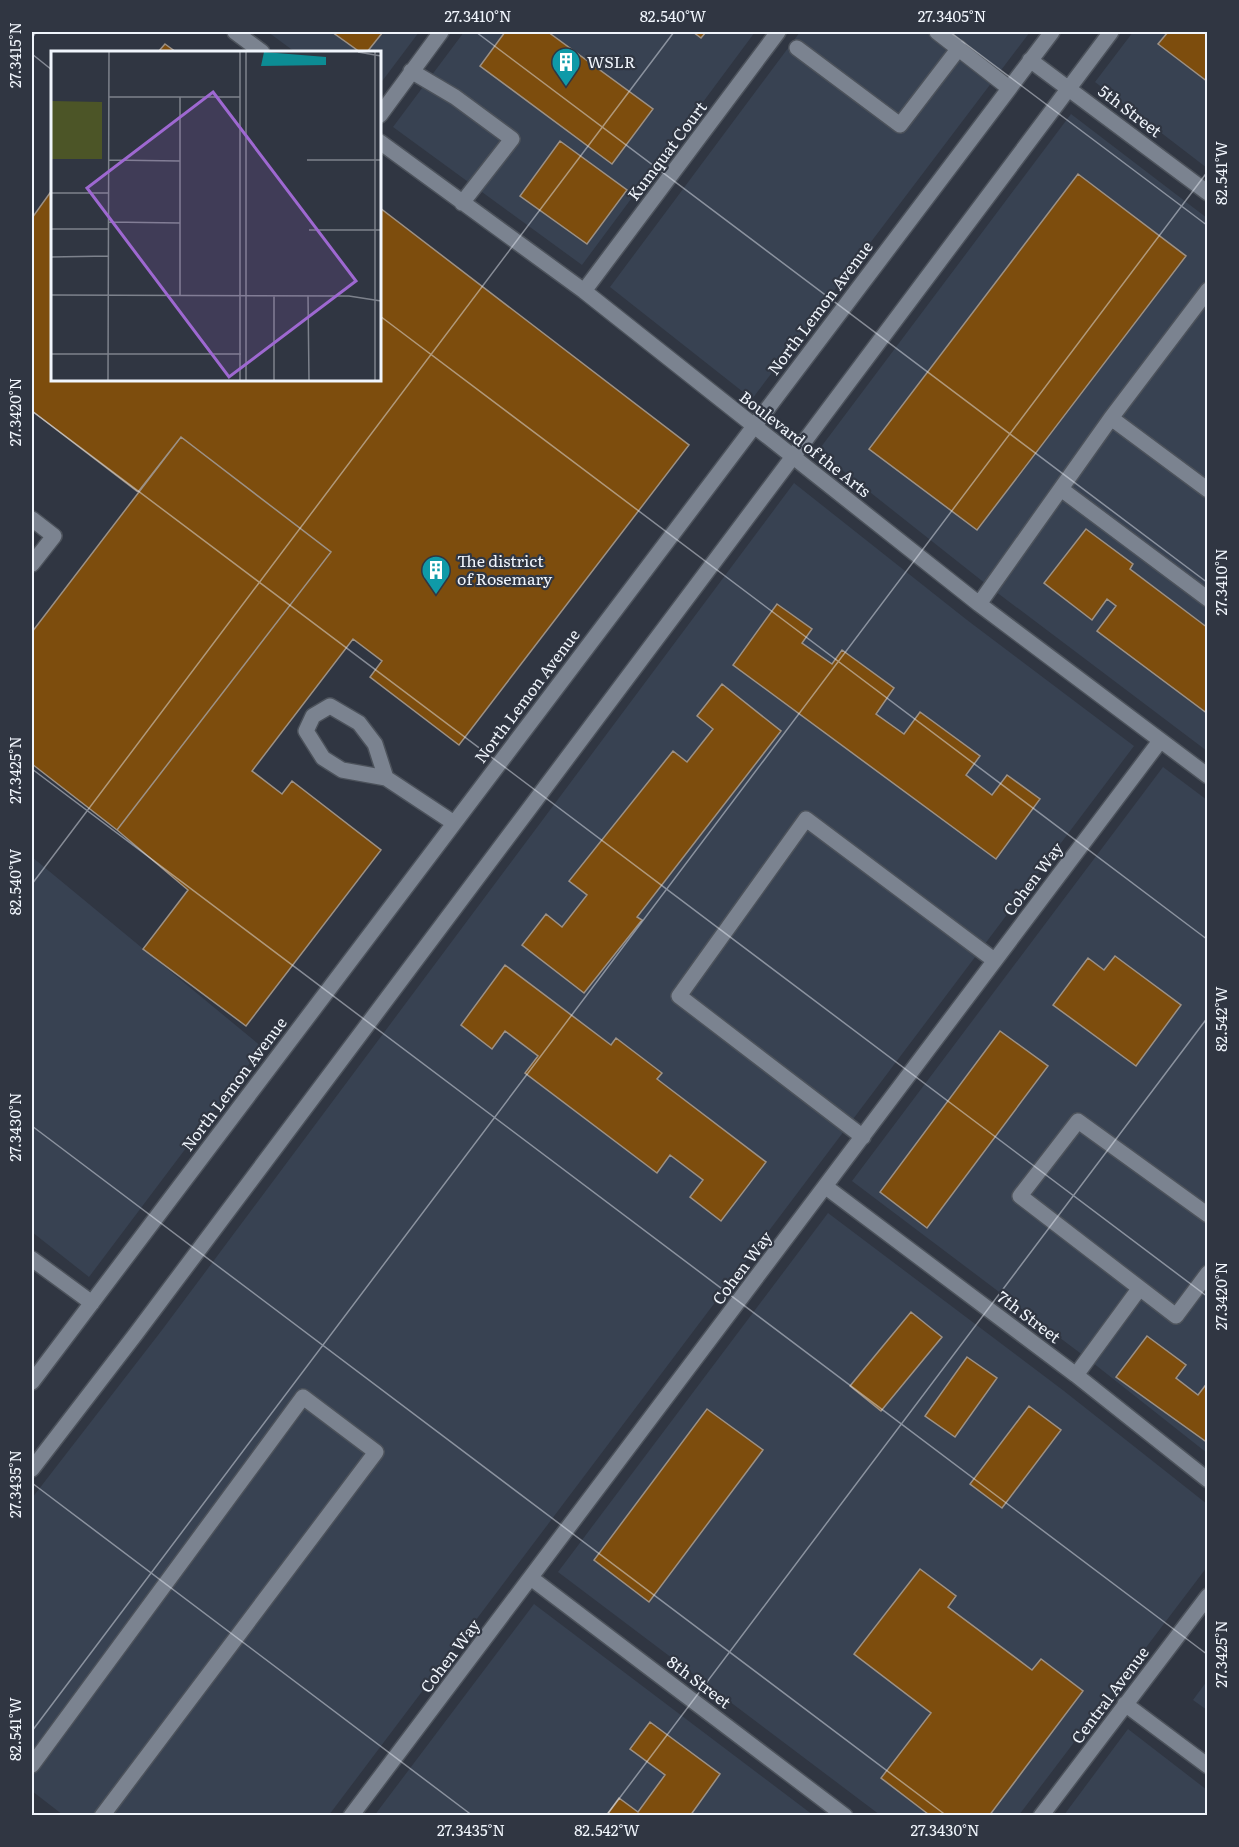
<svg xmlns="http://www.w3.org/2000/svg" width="1239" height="1847" font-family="Literata,serif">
  <rect width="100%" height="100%" fill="#303642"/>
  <path fill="#384252" d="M268,32H419L380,84V52H295Z
    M464,32H755L582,265L393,127Z
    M800,32H1030L752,399L610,287Z
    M1133,32H1207V168L1095,82Z
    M1071,114L1207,218V751L991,588L818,451Z
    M794,483L967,620L1134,746L329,1815H63L32,1791V1498L162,1330Z
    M1163,767L1207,800V1453L1088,1359L852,1181Z
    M32,857L262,1047L89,1277L32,1232Z
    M828,1213L1064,1391L1207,1504V1567L1019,1815H880L558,1572Z
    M534,1604L813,1815L374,1816Z
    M1207,1681L1208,1710H1207L1193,1700Z
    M1128,1729L1207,1790V1815H1064Z"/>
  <path fill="#7d4d0d" stroke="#9d9185" stroke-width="1.5" d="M332,32H383L367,52H360Z
    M505,32H548L653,109L612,164L480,66Z
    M693,32H706L701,38Z
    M1168,32H1208V82L1158,44Z
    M165,44L176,52H158Z
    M560,141L627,190L587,244L520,196Z
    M1078,174L1186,256L977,530L869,449Z
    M52,190V380H380V208L689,445L459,745L370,677L382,661L353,639L252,771L282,794L292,781L381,850L246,1026L143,949L188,890L117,830L331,552L181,437L138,492L32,411V218Z
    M181,437L331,552L117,830L32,764V632Z
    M1086,529L1133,564L1130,569L1208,628V714L1097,631L1116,606L1107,599L1092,620L1044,583Z
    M777,604L812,629L802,643L832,664L842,650L894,688L876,714L904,734L920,712L980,756L966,775L992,795L1007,775L1040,799L996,859L733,665Z
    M722,684L781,731L637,917L642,920L584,993L522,945L546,914L562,927L587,895L569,881L673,751L687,762L713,729L697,716Z
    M1115,956L1181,1005L1136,1066L1053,1005L1088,958L1104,970Z
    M505,965L611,1045L616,1038L662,1073L657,1079L766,1162L721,1221L690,1197L703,1180L670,1155L657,1173L525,1073L538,1056L505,1031L492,1049L461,1025Z
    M1000,1031L1048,1066L927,1228L880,1192Z
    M911,1312L942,1337L881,1411L850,1386Z
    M1147,1336L1186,1365L1176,1378L1198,1395L1208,1382V1443L1116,1377Z
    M967,1357L997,1378L955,1437L925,1416Z
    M1029,1406L1061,1430L1002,1508L970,1484Z
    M707,1409L763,1450L649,1602L594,1560Z
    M920,1569L956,1596L948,1607L1032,1670L1041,1659L1083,1691L989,1816H926L928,1814L881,1778L931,1713L854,1654Z
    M650,1722L720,1774L690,1816H606L619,1798L638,1812L665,1775L630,1749Z"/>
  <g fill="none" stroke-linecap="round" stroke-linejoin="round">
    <g stroke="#4c525b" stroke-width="18">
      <path id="minor" d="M235,32L262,52
        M937,32L1009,88
        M797,48L900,125L959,48
        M1030,60L1208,193
        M411,71L455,97L512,139L462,203
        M380,115L441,32
        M380,142L584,291L979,604L1208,776
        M584,291L778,32
        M1111,418L1208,490
        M1061,489L1208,599
        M32,519L54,536L32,564
        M979,604L1111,418L1208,290
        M386,778L375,744L359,723L330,706L313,716L306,731L323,758L342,770L386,778L454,823
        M863,1137L679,996L806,819L994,960
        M826,1187L1076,1375L1208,1480
        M1208,1215L1078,1121L1020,1196L1176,1316L1208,1273
        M32,1259L92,1303
        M1076,1375L1139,1289
        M32,1382L1052,32
        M32,1469L135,1335L1111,32
        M531,1578L845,1816
        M1125,1704L1208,1766
        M32,1765L303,1397L376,1452L102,1816
        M351,1816L1160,741
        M1041,1816L1208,1596"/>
    </g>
    <use href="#minor" stroke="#7b8390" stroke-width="15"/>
  </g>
  <path fill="none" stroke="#f0f5fc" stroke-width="1.5" stroke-opacity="0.45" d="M476,32L1208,583M950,32L1208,226M32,38L36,32M32,54L52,70M380,316L1208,940M32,411L1208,1297M32,769L1208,1655M32,884L674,32M32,1126L947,1816M32,1483L473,1816M32,1731L1208,171M606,1816L1208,1017"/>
  <defs>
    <g id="building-pin" transform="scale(1.5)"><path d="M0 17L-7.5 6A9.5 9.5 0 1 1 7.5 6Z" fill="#0f9aa8" stroke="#303642"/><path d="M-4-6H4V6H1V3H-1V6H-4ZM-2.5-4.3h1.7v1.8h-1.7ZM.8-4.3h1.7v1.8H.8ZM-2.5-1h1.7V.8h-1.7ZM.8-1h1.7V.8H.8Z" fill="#fff"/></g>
  </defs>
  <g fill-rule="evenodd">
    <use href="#building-pin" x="566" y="62"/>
    <use href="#building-pin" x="436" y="570"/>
  </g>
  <g text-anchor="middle" stroke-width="4.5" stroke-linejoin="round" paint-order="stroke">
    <g font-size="16" fill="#f0f5fc" stroke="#303642" text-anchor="start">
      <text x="587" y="68">WSLR</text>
      <text x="457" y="567">The district<tspan x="457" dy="18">of Rosemary</tspan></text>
    </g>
    <g font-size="16" fill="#f0f5fc" stroke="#303642">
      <text transform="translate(1130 111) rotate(37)" y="6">5th Street</text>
      <text transform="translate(667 151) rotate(-53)" y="6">Kumquat Court</text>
      <text transform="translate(820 308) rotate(-53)" y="6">North Lemon Avenue</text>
      <text transform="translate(805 444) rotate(38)" y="6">Boulevard of the Arts</text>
      <text transform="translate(527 696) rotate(-53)" y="6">North Lemon Avenue</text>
      <text transform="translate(1033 879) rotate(-53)" y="6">Cohen Way</text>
      <text transform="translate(234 1084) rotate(-53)" y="6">North Lemon Avenue</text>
      <text transform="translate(742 1268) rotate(-53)" y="6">Cohen Way</text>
      <text transform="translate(1029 1317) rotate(37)" y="6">7th Street</text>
      <text transform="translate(450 1656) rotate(-53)" y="6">Cohen Way</text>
      <text transform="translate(699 1682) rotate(37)" y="6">8th Street</text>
      <text transform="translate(1110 1695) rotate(-53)" y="6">Central Avenue</text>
    </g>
  </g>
  <g transform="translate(51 51)">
    <rect width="330" height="330" fill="#303642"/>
    <path d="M0,50L51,51V108H0Z" fill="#4c5527"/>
    <path d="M213,1L275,6V14L210,15Z" fill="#0c8c94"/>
    <path fill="none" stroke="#7d828c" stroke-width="1.5" d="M189,1V329M307,1L330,5M58,46H189M129,46V244M58,109L129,110M256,109H330M0,142H58M58,171L129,172M0,178H58M258,179H330M0,206L58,205M0,244L298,245L330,250M223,245V329M257,245L258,329M0,303H190M57,329L58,1M195,329V1M324,329V1"/>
    <path fill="#9e68d1" fill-opacity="0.15" stroke="#9e68d1" stroke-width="3" d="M162,41L305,230L178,326L36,137Z"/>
    <rect width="330" height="330" fill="none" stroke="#f0f5fc" stroke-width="3"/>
  </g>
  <rect width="1239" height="1847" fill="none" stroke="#303642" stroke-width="66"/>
  <rect x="33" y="33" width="1173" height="1781" fill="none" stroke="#f0f5fc" stroke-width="2"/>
  <g font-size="15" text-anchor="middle" fill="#f0f5fc">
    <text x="478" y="22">27.3410°N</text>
    <text x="673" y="22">82.540°W</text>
    <text x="952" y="22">27.3405°N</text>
    <text transform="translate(16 55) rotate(-90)" y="5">27.3415°N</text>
    <text transform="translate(1222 173) rotate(-90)" y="5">82.541°W</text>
    <text transform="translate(16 412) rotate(-90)" y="5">27.3420°N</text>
    <text transform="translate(1222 582) rotate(-90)" y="5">27.3410°N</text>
    <text transform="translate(16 770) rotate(-90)" y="5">27.3425°N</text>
    <text transform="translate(16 882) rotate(-90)" y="5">82.540°W</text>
    <text transform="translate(1222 1019) rotate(-90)" y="5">82.542°W</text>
    <text transform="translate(16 1127) rotate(-90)" y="5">27.3430°N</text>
    <text transform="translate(1222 1296) rotate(-90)" y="5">27.3420°N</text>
    <text transform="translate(16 1484) rotate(-90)" y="5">27.3435°N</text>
    <text transform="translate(1222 1654) rotate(-90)" y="5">27.3425°N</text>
    <text transform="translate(16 1729) rotate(-90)" y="5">82.541°W</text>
    <text x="471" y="1836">27.3435°N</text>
    <text x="607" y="1836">82.542°W</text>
    <text x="945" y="1836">27.3430°N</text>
  </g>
</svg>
